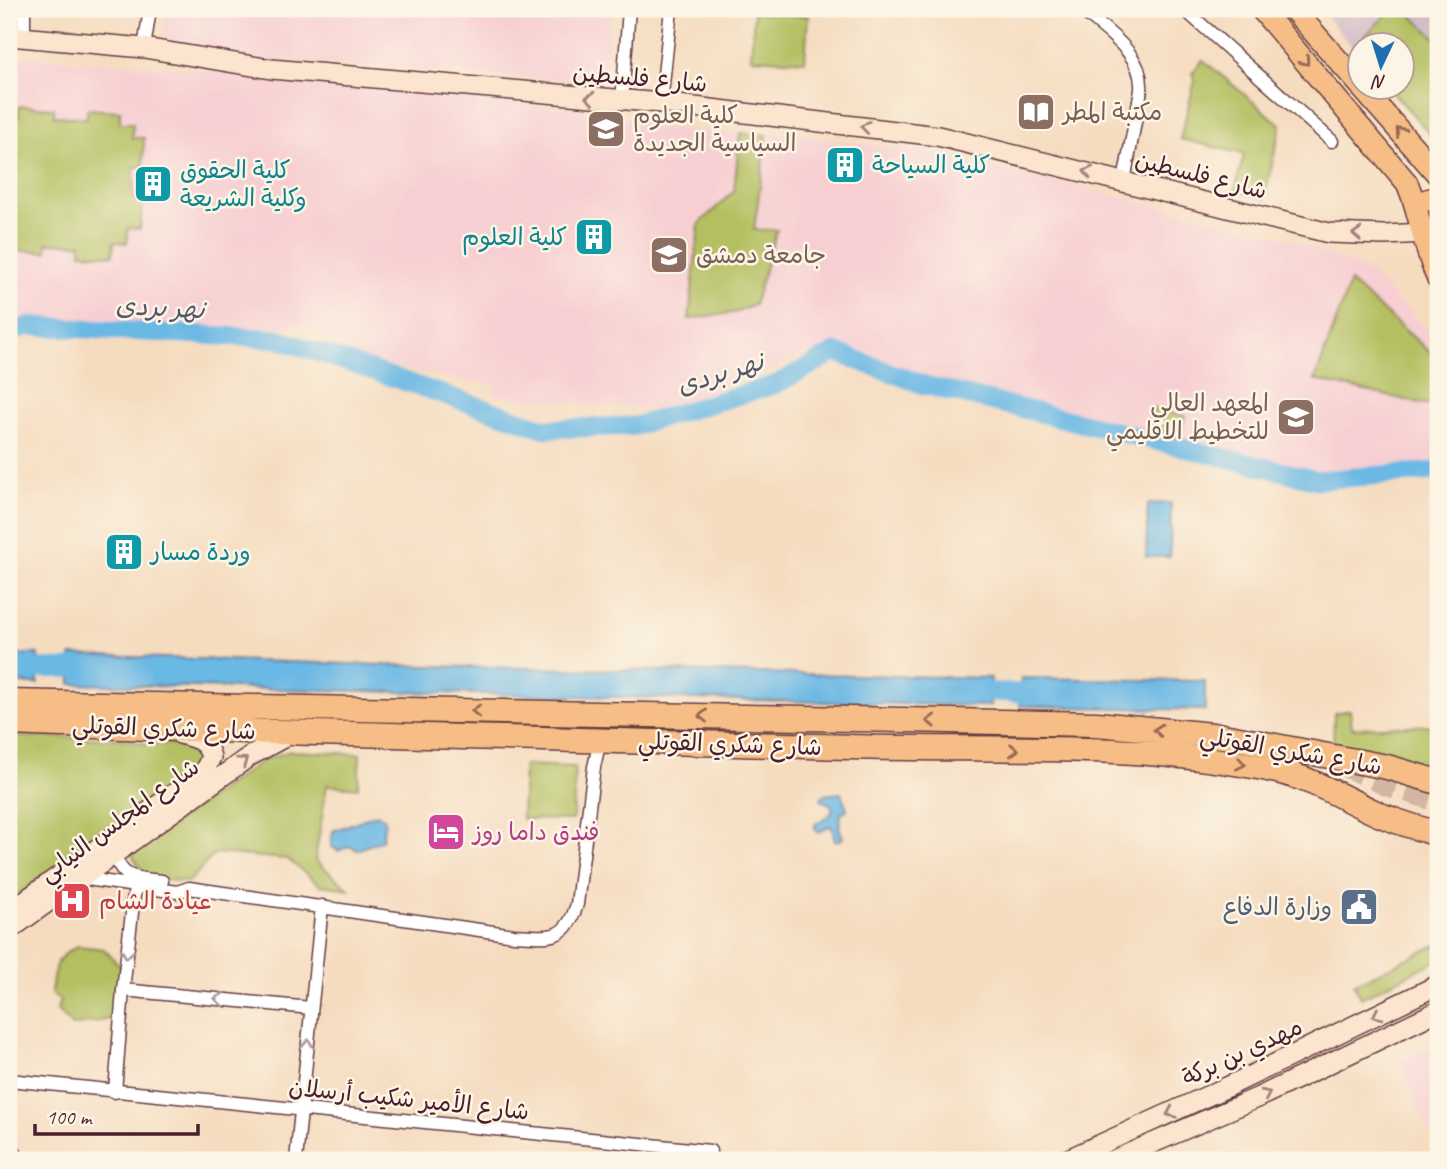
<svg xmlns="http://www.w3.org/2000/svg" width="1447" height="1169" font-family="Caveat,'Playpen Sans Arabic',sans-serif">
  <rect width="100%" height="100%" fill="#fcf5e5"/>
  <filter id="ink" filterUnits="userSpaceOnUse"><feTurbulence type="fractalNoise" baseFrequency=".0143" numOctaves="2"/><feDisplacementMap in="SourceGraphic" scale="14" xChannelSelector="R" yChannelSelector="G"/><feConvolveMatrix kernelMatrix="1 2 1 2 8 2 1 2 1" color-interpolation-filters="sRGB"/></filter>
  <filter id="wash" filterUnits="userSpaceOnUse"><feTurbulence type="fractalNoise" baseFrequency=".00686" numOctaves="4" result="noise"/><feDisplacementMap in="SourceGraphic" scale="28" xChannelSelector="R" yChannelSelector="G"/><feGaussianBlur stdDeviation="1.57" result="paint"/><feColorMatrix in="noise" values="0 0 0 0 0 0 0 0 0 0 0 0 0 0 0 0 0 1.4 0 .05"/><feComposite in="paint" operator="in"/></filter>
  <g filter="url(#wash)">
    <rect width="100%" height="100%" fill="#f5dcbf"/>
    <path fill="#f7cfd2" d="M167,9H611L606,61L600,73L584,80H562L261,60L173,43L165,40L162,32Z
      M9,56L158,66L607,112L657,127L725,133L786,134L939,153L1291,239L1368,271L1438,339V467L1321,477L823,348L665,410L493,396L494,385L395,368L368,360L305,325L237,332L9,324Z
      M1438,1043V1154L1398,1061Z"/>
    <path fill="#d2bdc6" d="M1320,9H1438V146L1388,88H1402V46H1360L1359,55Z"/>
    <path fill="#b3bf61" stroke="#7e6f46" stroke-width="2" d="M754,12L808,16L805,61L751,58Z
      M1389,12L1411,15L1438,40V137L1436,140L1389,88H1402V46H1360L1359,55L1353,48Z
      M1203,60L1281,125L1264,198L1235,191L1244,154L1180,139L1195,81L1192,73Z
      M19,106L54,108V116L87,118V109L120,111V123H133L132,138H144L143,166L134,167L133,199L142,200L140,229L128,228L127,243L114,242L113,255L81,253V244L47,243V252L14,250V238H9V118H18Z
      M740,133L767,135L754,230H777L754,305L737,312L689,319L699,224L734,191Z
      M1350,282L1438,359V407L1315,380Z
      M1151,409L1185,416L1181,435L1147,428Z
      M1350,710L1352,728L1438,725V777L1333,746L1334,713Z
      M9,736L122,739L146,744H188L201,752L200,762L9,901Z
      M290,751L360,754L358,788L327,785L315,860L349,889L320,885L287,859L215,853L189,882L148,878L131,854L265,759Z
      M524,765L575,767L573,820L522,819Z
      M1438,944V960L1361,998L1354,984Z
      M78,946L104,949L122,968L117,1018L72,1026L57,1010L60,1000L51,993C54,969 54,957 78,946Z"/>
    <path fill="#6ab8e4" stroke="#5a6c88" stroke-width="2" d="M1171,503L1170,557H1146L1148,504Z
      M9,654H38V684L9,683Z
      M71,655L380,665L991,678L990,706L71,684Z
      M1021,678L1205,681V710L1020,706Z
      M841,793L847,809L841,814L839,827L843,838L839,841H835L832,827L830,826L819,832L815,828V824L830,815L833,809L830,804L821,800L823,795Z
      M377,814L385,819L382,840L357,850L349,846L338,851L331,846L333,831Z"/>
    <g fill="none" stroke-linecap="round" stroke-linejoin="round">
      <path stroke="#6ab8e4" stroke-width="19" d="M9,332L29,326L278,339L546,429L635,426L777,384L835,352L924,385L1317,480L1438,471
        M9,669L94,668
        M964,691L1046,694"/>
    </g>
  </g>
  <g filter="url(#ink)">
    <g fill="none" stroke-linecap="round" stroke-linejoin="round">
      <path stroke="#d3b6a1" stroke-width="24" stroke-dasharray="24 12" stroke-linecap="butt" d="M1341,763L1387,784L1438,800"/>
      <g stroke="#643b41" stroke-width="15">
        <path id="street" d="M1081,9C1105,31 1144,53 1141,90L1124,181
          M1184,9L1332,141
          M24,38V9
          M144,48L150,9
          M622,101L629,9
          M661,103L671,9
          M115,853C121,881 138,878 162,881
          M80,878L177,892L189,888L514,935C549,937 566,942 577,904L594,767L600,740
          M123,990L311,1008
          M9,1080L710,1151L709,1160
          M115,1092L123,990L136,878
          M296,1160L322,906"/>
      </g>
      <g stroke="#643b41" stroke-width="22">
        <path id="secondary" d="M9,36L144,48L271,69L661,103L938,136L1329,233L1384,235L1425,233
          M9,912L204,772L211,757C207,740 195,738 180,734
          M9,930L250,756L292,733
          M9,1150L15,1160
          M1066,1160L1227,1087L1438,985
          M1114,1160L1259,1097L1438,1011"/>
      </g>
      <g stroke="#643b41" stroke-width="24">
        <path id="primary" d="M1261,9L1407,183C1421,214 1423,249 1438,279
          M1293,9L1360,85
          M1362,88L1438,175
          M1416,203L1438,197"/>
      </g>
      <g stroke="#643b41" stroke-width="27">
        <path id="highway" d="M9,702L1097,724L1223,736L1387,767L1438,782
          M9,723C289,734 570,739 850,747C991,751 1139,741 1277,771C1313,779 1343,798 1376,813C1396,822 1418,828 1438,834"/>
      </g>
      <use href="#street" stroke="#fff" stroke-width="12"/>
      <use href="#secondary" stroke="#fbe5cf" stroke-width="19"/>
      <use href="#primary" stroke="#f6be86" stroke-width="21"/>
      <use href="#highway" stroke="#f6be86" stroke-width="24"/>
    </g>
    <defs><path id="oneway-chevron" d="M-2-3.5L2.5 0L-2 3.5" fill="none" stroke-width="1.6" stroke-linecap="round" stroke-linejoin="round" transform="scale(1.75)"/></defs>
    <g stroke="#976754">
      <use href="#oneway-chevron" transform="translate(1305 61) rotate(50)"/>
      <use href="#oneway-chevron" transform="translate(1400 131) rotate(-131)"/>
      <use href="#oneway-chevron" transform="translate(476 711) rotate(-179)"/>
      <use href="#oneway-chevron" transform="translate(703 716) rotate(-179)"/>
      <use href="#oneway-chevron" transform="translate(931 721) rotate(-179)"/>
      <use href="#oneway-chevron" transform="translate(1158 730) rotate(-175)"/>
      <use href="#oneway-chevron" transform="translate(1014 750) rotate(1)"/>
      <use href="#oneway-chevron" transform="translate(1241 764) rotate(11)"/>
    </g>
    <g stroke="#a2827d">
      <use href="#oneway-chevron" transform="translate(590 98) rotate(-175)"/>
      <use href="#oneway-chevron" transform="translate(865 127) rotate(-173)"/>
      <use href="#oneway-chevron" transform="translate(1088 172) rotate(-167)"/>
      <use href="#oneway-chevron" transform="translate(1357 234) rotate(-177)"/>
      <use href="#oneway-chevron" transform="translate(243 761) rotate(-36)"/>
      <use href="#oneway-chevron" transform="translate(1377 1015) rotate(154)"/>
      <use href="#oneway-chevron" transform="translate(1266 1094) rotate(-25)"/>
      <use href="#oneway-chevron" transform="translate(1171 1113) rotate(156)"/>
    </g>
    <g stroke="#ae9aa0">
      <use href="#oneway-chevron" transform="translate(127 954) rotate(97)"/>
      <use href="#oneway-chevron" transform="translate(219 999) rotate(-174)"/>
      <use href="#oneway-chevron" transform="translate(308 1044) rotate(-85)"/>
    </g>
  </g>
  <defs>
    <g id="library-square" transform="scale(2.0125)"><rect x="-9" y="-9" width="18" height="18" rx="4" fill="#8d6e63" stroke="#fcf5e5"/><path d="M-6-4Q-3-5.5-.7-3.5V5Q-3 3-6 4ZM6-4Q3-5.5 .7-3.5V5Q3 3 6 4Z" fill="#fff"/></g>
    <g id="university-square" transform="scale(2.0125)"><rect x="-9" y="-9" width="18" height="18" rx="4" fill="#8d6e63" stroke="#fcf5e5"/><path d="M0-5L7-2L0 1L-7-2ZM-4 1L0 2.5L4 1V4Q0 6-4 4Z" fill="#fff"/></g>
    <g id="building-square" transform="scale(2.0125)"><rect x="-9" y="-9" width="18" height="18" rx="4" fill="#0f9aa8" stroke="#fcf5e5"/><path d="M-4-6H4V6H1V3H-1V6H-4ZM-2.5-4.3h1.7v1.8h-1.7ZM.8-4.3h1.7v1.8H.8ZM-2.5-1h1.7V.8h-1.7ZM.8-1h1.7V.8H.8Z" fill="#fff"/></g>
    <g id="hotel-square" transform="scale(2.0125)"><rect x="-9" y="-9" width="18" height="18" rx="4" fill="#d1479c" stroke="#fcf5e5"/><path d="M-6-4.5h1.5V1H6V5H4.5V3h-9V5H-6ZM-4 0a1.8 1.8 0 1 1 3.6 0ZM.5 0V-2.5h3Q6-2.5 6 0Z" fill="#fff"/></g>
    <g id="hospital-square" transform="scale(2.0125)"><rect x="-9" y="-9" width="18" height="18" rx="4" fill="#e0444e" stroke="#fcf5e5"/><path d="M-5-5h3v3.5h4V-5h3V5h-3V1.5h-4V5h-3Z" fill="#fff"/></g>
    <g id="civic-square" transform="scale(2.0125)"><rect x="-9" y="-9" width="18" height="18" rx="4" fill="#5c6f8a" stroke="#fcf5e5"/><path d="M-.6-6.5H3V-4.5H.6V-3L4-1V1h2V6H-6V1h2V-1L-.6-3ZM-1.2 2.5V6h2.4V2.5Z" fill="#fff"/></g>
  </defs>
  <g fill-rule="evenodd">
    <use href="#library-square" x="1036" y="112"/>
    <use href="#university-square" x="606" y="129"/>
    <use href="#building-square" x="845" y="165"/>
    <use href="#building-square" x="153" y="184"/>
    <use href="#building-square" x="594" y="237"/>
    <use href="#university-square" x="669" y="255"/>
    <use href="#university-square" x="1296" y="417"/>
    <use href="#building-square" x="124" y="552"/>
    <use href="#hotel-square" x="446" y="832"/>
    <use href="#hospital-square" x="72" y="901"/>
    <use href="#civic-square" x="1359" y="907"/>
  </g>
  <g text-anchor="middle" stroke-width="5" stroke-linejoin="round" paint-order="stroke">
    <g font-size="24" fill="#4a1f2b" stroke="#fcf5e5">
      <text transform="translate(640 78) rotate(5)" y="8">شارع فلسطين</text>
      <text transform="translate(1201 175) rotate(14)" y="8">شارع فلسطين</text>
      <text transform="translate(164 728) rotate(2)" y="8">شارع شكري القوتلي</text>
      <text transform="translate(730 744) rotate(2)" y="8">شارع شكري القوتلي</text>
      <text transform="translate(1291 751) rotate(10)" y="8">شارع شكري القوتلي</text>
      <text transform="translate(119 820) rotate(-36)" y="8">شارع المجلس النيابي</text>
      <text transform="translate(1242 1052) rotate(-25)" y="8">مهدي بن بركة</text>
      <text transform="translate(409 1099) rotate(6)" y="8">شارع الأمير شكيب أرسلان</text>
    </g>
    <g font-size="24" fill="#785e54" stroke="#fcf5e5" text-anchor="start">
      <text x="1063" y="120">مكتبة المطر</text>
      <text x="633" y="123">كلية العلوم<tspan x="633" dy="28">السياسية الجديدة</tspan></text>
      <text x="696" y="263">جامعة دمشق</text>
      <text x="1269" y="411" text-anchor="end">المعهد العالي<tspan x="1269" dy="28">للتخطيط الاقليمي</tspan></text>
    </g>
    <g font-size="24" fill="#0d838f" stroke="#fcf5e5" text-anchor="start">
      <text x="872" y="173">كلية السياحة</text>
      <text x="180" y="178">كلية الحقوق<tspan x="180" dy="28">وكلية الشريعة</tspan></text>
      <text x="567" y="245" text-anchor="end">كلية العلوم</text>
      <text x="151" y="560">وردة مسار</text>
    </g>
    <g font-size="24" fill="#b23c85" stroke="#fcf5e5" text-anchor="start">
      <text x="473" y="840">فندق داما روز</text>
    </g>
    <g font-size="24" fill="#be3a42" stroke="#fcf5e5" text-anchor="start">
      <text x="99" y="909">عيادة الشام</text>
    </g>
    <g font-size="24" fill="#4e5e75" stroke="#fcf5e5" text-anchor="end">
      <text x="1332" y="915">وزارة الدفاع</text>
    </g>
    <g font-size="26" font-style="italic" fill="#55556c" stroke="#fcf5e5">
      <text transform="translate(160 307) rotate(3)" y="9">نهر بردى</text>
      <text transform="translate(720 373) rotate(-17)" y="9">نهر بردى</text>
    </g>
  </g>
  <rect width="1447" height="1169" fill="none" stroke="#fcf5e5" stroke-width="35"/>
  <g transform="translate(1381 66) rotate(184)"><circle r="33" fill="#fcf5e5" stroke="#b59f9b" stroke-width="2"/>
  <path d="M0-5L12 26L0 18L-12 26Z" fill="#1f6fb2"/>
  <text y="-10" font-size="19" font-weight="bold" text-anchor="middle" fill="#4a1f2b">N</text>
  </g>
  <path d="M35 1124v10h163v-10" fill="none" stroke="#4a1f2b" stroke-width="3.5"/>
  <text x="46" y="1124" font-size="21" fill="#4a1f2b" stroke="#fcf5e5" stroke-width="5" paint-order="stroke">100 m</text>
</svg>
